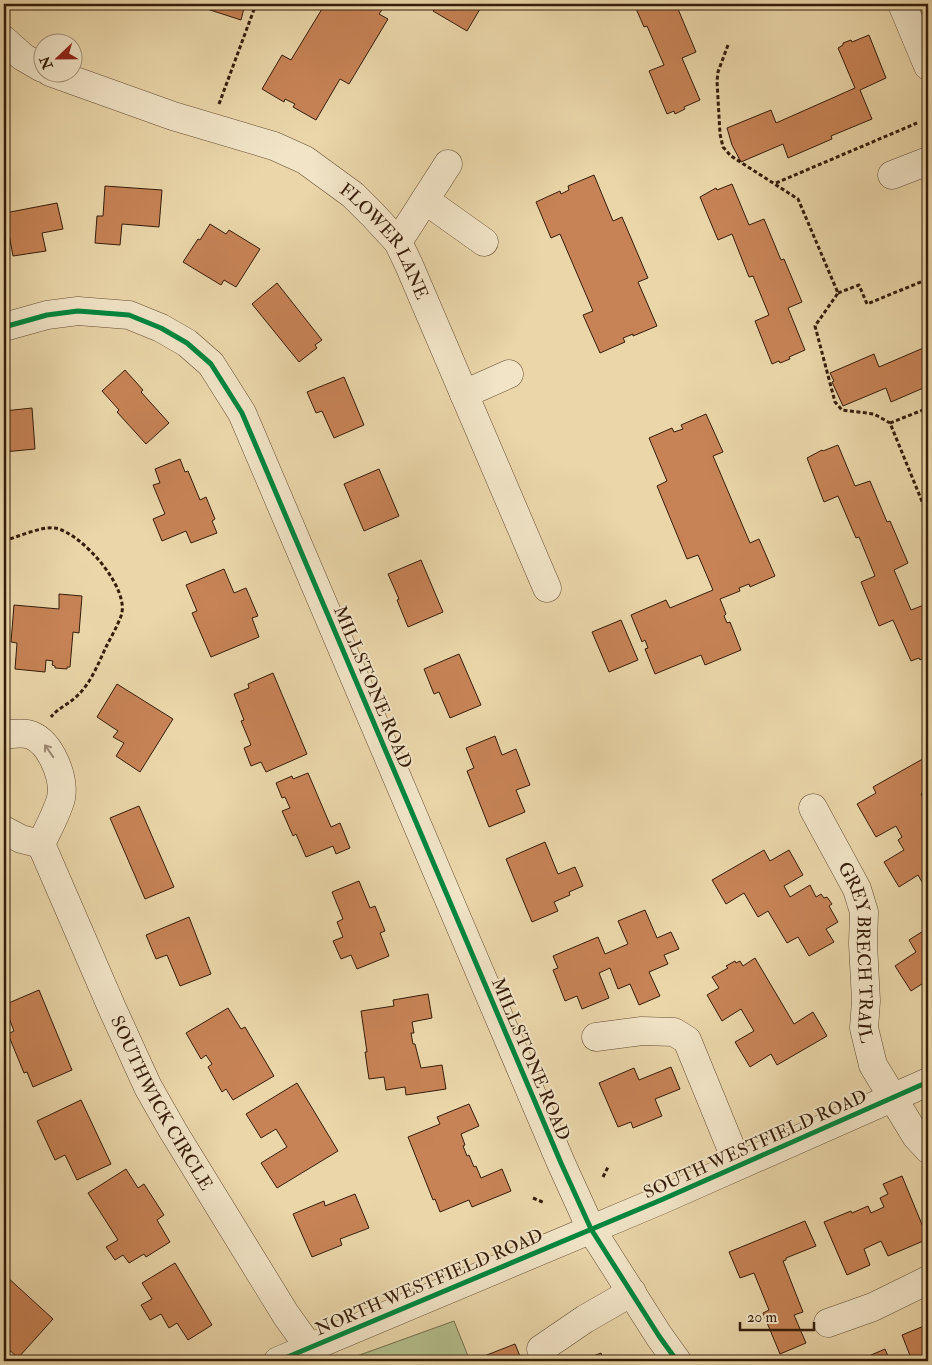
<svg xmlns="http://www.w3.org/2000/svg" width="932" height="1365" font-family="'IM FELL Double Pica',serif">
  <rect width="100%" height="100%" fill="#ead6a9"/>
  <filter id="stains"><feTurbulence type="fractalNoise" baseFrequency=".004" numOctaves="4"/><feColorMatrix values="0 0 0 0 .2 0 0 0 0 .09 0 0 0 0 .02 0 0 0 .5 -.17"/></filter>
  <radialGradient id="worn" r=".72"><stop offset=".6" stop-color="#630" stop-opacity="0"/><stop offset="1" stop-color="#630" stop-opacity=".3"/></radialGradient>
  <path fill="#b2bf8c" stroke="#746e4b" d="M454,1321L470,1361H343Z"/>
  <path fill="#c78356" stroke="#351d0a" d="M205,4H245L241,20L204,8Z
    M325,4H386L379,14L388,19L349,84L340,79L316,120L293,107L295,104L285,99L284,102L262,89L282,55L291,60Z
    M437,4H480L478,7L480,9L467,31L433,11Z
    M634,4H673L675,10L678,9L696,52L682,58L700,100L684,107L685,109L675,114L674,111L667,114L649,71L664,65L647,26L644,27Z
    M869,35L886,78L860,90L872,119L831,136L832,139L788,158L783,144L741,162L732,145L727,128L771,110L776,123L855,88L838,48L843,45V43L851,40L852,42Z
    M594,175L613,221L622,217L648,278L638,282L657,326L633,336V334L623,338L625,342L600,353L583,315L593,311L560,234L551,238L536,202L560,191L561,194L569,190L568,186Z
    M732,184L749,225L764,219L781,260L784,259L802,302L788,308L805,350L789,357L790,359L780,363L779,361L772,364L755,321L769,315L753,276L749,277L732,234L718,240L700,197L716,188L717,190Z
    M105,186L162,190L159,227L122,224L120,245L95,243L97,216H103Z
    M57,203L63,229L42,233L46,251L13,256L5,213Z
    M210,224L226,234L229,230L260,249L236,287L224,280L221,285L183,262L198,239L200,240Z
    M277,283L322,340L315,345L317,348L299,362L252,304Z
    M928,346V386L891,402L886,388L843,406L832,382L834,381L830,373L874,354L879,367Z
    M125,370L143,390L141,392L169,423L146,444L117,412L119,410L102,391Z
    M344,377L364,425L334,438L322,411L316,413L307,392Z
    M32,408L35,449L4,452V411Z
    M706,414L723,452L713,456L750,543L759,539L775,576L750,587L749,584L739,588L740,591L720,599L726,614L724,616L727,623L730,622L741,650L705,665L701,655L655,674L645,649L648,648L645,640L642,642L631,615L666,600L670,608L713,590L698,555L687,559L657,486L667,481L649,438L672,428L674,432L683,429L681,425Z
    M838,445L855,486L870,481L887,522L890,521L908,563L894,570L911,610L924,605L928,614V654L927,655V656L920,660L919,658L911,661L893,620L879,626L861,582L875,576L859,537L856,538L838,496L824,502L807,458L822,450L823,451Z
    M180,459L185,472L188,471L200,500L206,497L215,519L212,521L217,533L191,543L186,531L162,541L153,519L165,514L153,485L160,483L155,469Z
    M379,469L399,516L364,531L344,484Z
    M421,560L443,612L408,627L397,600L399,599L388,574Z
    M224,569L234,593L246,588L258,616L252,618L259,637L211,657L192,613L197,611L186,585Z
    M59,594L82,596L79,633L73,632L70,667H67V669L55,668V666L52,665L53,661L46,660L45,672L15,669L17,643L11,642L14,605L59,609Z
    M621,620L638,660L609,672L592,632Z
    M459,654L481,705L450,718L439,692L434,694L424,669Z
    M273,673L307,754L266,772L261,762L251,766L244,748L251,745L241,721L244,720L234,694L249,688L248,684Z
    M117,684L173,719L140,772L116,756L124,743L113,737L118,731L97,717Z
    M495,736L502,755L516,749L530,785L516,790L525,812L489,827L467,771L474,768L466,748Z
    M928,756V790L921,794L928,807V885L925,887L918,875L899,887L884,862L904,850L898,840L902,837L896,826L876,837L857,804L876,793L873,787Z
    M308,773L331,827L340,823L350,848L336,854L333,846L306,857L296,834L293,836L282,811L290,808L285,797L282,798L276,783L292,776L293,779Z
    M139,806L174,887L145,899L110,818Z
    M545,842L558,874L575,867L583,886L569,892L570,895L554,902L558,911L532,922L506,859Z
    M764,850L770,861L789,850L803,875L784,886L790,897L810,885L816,897L821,894L824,898L827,897L832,904L829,906L838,922L826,929L834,942L809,956L798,937L787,943L768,911L758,917L744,893L726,904L712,880Z
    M359,881L370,908L375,906L385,931L380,933L389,956L357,969L351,955L341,959L333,941L343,937L337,922L343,919L332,892Z
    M645,910L657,938L671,932L679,949L664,955L668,964L649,972L660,996L639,1005L630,984L618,989L610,968L599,973L609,998L582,1009L577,996L565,1001L553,970L558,968L553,956L598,937L605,954L628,944L618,921Z
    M189,917L211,974L180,986L167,955L156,959L146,935Z
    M928,928V980L911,991L895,966L916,952L909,940Z
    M755,958L794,1024L813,1012L827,1036L777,1065L771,1054L750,1067L735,1042L754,1031L741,1009L722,1021L707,995L719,988L712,977L728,968L726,966L735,961L736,963L740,961L743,966Z
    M39,990L72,1070L33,1087L27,1072L24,1073L8,1034L14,1031L4,1005Z
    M428,994L432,1018L412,1022L414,1033H411L413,1044H415L421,1068L442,1065L446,1089L406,1095L405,1087L386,1090L384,1077L369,1079L365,1052H367L361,1011L394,1006L393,1000Z
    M228,1008L241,1029L245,1027L274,1076L233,1100L226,1089L222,1092L208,1067L212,1064L206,1055L201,1059L186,1033Z
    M671,1067L680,1089L655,1099L662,1116L633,1128L631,1122L618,1127L599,1083L634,1068L639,1080Z
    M297,1083L338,1151L277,1188L261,1163L287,1147L276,1129L261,1138L246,1114Z
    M81,1100L111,1164L77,1180L65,1155L55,1160L37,1121Z
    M469,1104L479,1126L461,1134L465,1145L463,1146L467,1156L469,1155L474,1167L476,1166L481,1178L502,1169L511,1191L472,1207L469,1200L440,1212L435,1199L433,1200L408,1137L440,1124L437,1117Z
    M126,1169L138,1188L144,1184L164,1215L157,1220L170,1242L146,1257L144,1254L129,1263L123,1255L115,1260L106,1247L118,1240L88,1193Z
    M902,1176L928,1239L888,1256L881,1241L864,1249L870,1265L847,1275L824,1222L851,1211L852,1213L868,1206L871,1213L884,1207L880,1198L888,1194L883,1184Z
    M355,1194L369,1228L340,1239L342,1245L312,1257L293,1214L324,1201L325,1206Z
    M805,1221L816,1246L786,1258V1260L783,1261L803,1312L794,1315L806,1343L780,1354L763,1313L769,1310L754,1273L740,1278L729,1252Z
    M175,1263L212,1325L188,1340L177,1323L169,1328L161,1314L150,1320L141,1305L152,1299L142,1283Z
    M6,1276L53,1319L18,1358L4,1345V1326L8,1321L4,1317V1278Z
    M924,1326L928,1337V1361H904L911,1358L902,1335Z
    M515,1344L522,1361H474V1360Z
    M885,1349L890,1361H862V1359Z
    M601,1353L604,1361H581Z"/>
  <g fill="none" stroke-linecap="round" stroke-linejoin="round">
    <g stroke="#624b32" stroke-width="29">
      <g id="minor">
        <path d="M902,4L928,66"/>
        <path d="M4,40L23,57L42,68"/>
        <path id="s1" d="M50,72L173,116L274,146L305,160L353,195L373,215L398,242L409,265L547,588"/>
        <path d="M892,175L928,161"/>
        <path d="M425,200L484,242"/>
        <path d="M398,242L448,164"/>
        <path d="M4,327L47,315L78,311L129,315L161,328L187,343L211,364L242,413L561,1163L591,1229L659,1336L677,1361"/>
        <path d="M464,394L509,374"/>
        <path d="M4,735C12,734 22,732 31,735C51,743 65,778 61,798C58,811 47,831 41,844L21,839L4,830"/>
        <path id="s2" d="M813,808L857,889L864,912L863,944L866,1001L864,1028L873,1065L916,1136L928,1149"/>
        <path id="s3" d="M41,844L112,1008L148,1087L173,1131L286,1315L309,1347"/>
        <path d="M596,1037L642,1031L674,1032L687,1040L738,1165"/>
        <path d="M828,1323L873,1307L928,1280"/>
        <path d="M541,1349L585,1319L632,1292"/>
        <path d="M278,1361L661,1200L928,1082"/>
      </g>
    </g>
    <path stroke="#351d0a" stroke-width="3" stroke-dasharray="4 2.5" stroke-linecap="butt" d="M728,45L718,72L717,81L720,134L723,147L731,156L798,199L838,293L815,326L835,402L842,410L874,414L890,423L928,516
      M219,104L256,4
      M776,183L917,123
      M838,293L859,285L867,304L928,279
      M890,423L928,408
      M4,541C17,537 42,526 55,528C82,533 131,589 121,616C117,627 111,637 106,647C98,664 91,683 77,696C69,704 58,708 51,717
      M603,1177L608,1167
      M533,1198L545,1203"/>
    <use href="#minor" stroke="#f1e4c7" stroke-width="28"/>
    <g stroke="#f1e4c7" stroke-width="8">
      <path id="cycleway" d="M4,327L47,315L78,311L129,315L161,328L187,343L211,364L242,413L561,1163L591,1229L659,1336L677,1361
        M278,1361L661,1200L928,1082"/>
    </g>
    <use href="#cycleway" stroke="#00873e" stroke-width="5"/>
  </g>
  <defs><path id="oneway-shaft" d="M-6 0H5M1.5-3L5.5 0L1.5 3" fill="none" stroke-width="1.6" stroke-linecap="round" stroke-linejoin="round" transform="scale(1.25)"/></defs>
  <use stroke="#9c8a72" href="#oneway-shaft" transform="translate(49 751) rotate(-125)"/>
  <g text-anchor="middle" stroke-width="4" stroke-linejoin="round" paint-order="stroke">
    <g font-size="18" fill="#351d0a" stroke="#f1e4c7">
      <text dy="6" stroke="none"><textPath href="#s1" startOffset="386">FLOWER LANE</textPath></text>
      <text transform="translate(373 687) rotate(67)" y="6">MILLSTONE ROAD</text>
      <text dy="6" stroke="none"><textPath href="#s2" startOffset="155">GREY BRECH TRAIL</textPath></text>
      <text transform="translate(531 1059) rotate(67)" y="6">MILLSTONE ROAD</text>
      <text dy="6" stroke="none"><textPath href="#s3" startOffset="286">SOUTHWICK CIRCLE</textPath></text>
      <text transform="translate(755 1144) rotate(-24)" y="6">SOUTH WESTFIELD ROAD</text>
      <text transform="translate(429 1282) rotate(-23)" y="6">NORTH WESTFIELD ROAD</text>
    </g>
  </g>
  <rect width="932" height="1365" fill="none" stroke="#ead6a9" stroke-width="20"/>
  <rect x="5" y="5" width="922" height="1355" fill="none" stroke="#351d0a" stroke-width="2.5"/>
  <rect x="10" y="10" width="912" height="1345" fill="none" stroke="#351d0a"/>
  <g transform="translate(58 58) rotate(248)"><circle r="24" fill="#f1e4c7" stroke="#a6947b"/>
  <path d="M0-4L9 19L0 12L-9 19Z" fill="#8f2418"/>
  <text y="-8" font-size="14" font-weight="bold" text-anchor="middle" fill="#351d0a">N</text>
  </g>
  <path d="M740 1322v8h74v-8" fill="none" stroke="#351d0a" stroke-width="2.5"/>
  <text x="747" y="1322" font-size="15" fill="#351d0a" stroke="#f1e4c7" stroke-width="4" paint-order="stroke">20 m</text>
  <rect width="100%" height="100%" filter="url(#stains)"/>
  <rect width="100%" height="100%" fill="url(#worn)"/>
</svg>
